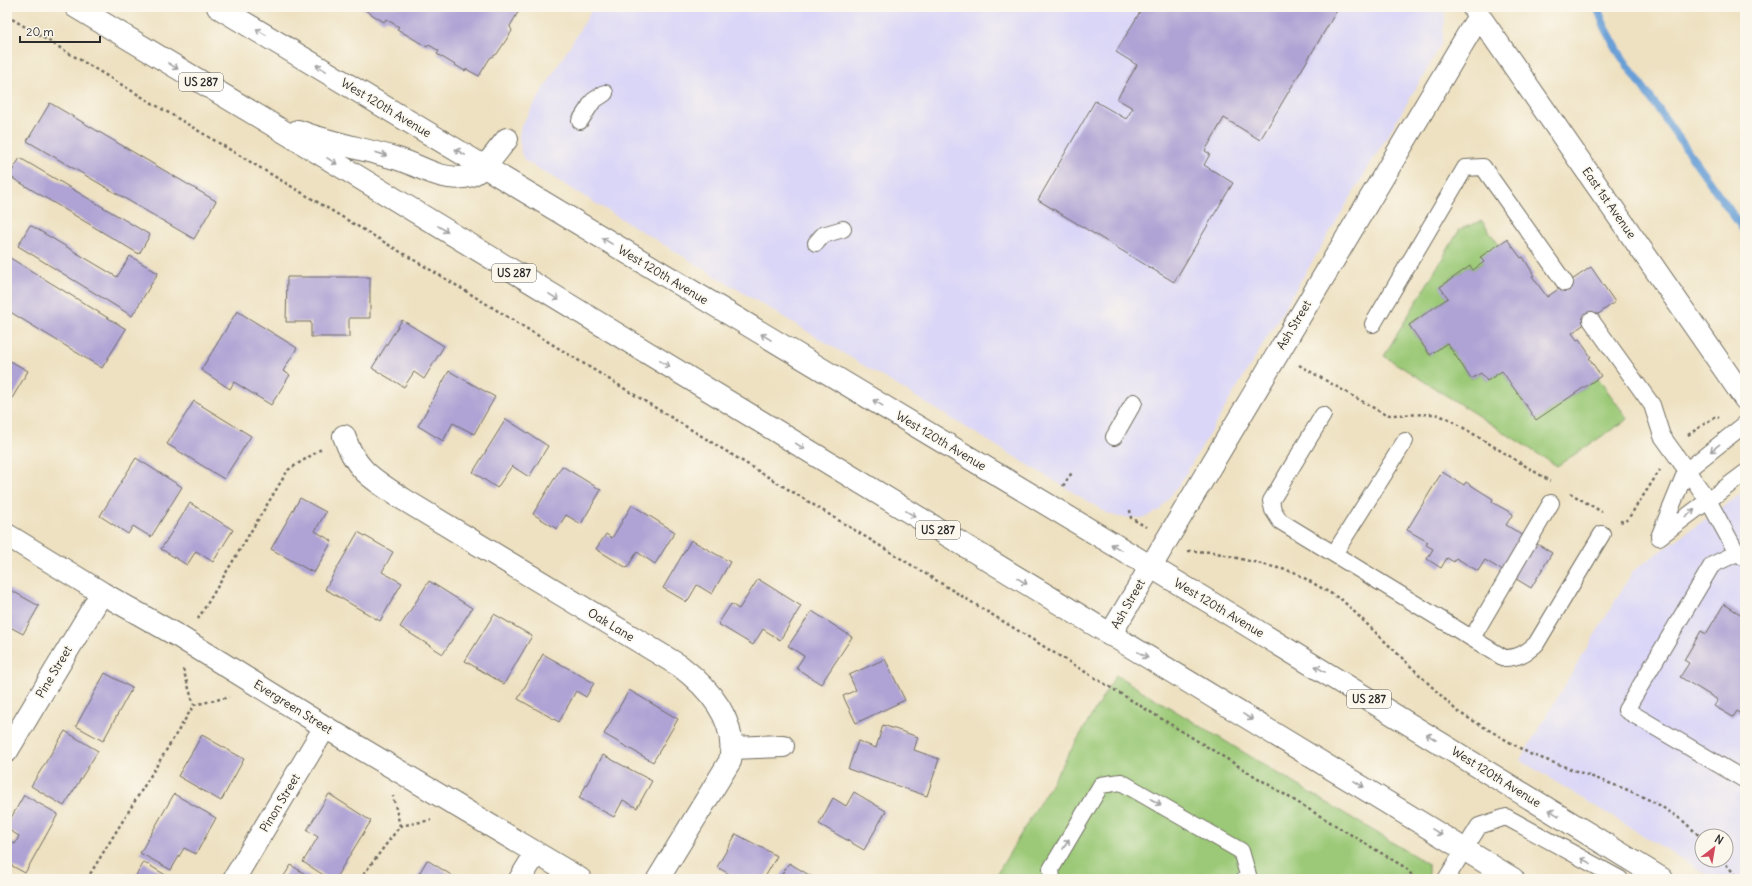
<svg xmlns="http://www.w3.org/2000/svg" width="1752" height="886" font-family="Delius,sans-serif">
  <rect width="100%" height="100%" fill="#fbf7ec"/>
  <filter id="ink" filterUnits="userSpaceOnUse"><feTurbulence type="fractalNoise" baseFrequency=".025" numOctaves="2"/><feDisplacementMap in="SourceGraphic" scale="8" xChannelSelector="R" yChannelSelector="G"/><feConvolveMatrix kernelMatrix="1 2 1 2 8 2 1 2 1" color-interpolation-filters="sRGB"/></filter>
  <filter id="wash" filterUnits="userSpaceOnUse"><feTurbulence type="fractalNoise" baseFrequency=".012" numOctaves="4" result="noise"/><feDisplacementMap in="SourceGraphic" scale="16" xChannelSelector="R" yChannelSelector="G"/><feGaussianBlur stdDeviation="0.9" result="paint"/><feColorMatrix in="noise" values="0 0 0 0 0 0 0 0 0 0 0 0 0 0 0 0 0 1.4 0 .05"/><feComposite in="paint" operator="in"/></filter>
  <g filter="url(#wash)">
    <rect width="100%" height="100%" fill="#eee1c1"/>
    <path fill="#dad6f7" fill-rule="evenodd" d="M590,7H1444L1445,20L1441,44L1428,68L1180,483L1160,510L1143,518L1119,517L1109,514L524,160L521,152L519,136L521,126L590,13Z
      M1745,491V879H1714L1520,760L1633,571ZM1702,836H1726V860H1702Z"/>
    <path fill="#9bc977" stroke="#637a51" d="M1482,221L1499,245L1484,262L1473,270L1470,266L1441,286L1448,298L1409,325L1429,355L1447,343L1471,379L1481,373L1487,381L1502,371L1536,420L1598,378L1628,419L1557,466L1384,356L1460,229Z
      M1116,675L1428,864V879H994Z"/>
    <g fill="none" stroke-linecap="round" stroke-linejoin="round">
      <path stroke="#689fd6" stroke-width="8" d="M1597,7L1605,27L1621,56L1745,232"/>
    </g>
    <g id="blocks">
      <path fill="#aea3d4" d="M360,7H517L520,9L510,26L512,31L497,54L490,58L479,76L466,69L465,71L437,54L439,51L429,45L427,47L397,29L399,27L386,19L384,22Z
        M1143,7H1339L1260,140L1224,118L1205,151L1210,154L1204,165L1233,183L1174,282L1038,200L1095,101L1126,119L1133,108L1117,99L1137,65L1116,52Z
        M50,103L216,201L194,239L27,141Z
        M20,158L150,235L139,254L9,176Z
        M30,225L117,277L130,256L158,273L132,316L18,246Z
        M1507,239L1521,258L1523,257L1534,275L1532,276L1547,297L1591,267L1615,302L1572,333L1577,340L1579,339L1591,357L1589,358L1601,376L1536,420L1502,371L1487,381L1481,373L1471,379L1447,343L1430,355L1409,325L1448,298L1440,287L1470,266L1473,270L1484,262L1480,257Z
        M7,256L126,329L102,368L7,310Z
        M287,277H370V318H349V337H311V322H286Z
        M237,311L297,348L283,371L290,375L271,405L234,382L230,389L201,370Z
        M402,320L444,346L424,379L414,372L404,387L372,368Z
        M7,359L28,371L7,407Z
        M449,371L495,397L474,434L453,423L443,441L418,426Z
        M194,401L251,436L224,479L167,444Z
        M506,419L548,446L529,477L512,466L497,488L473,472Z
        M136,458L182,487L151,537L133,526L128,534L100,516Z
        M562,466L601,490L581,524L566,515L557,529L533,514Z
        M1442,472L1464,485L1466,482L1493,499L1492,502L1513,514L1506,525L1552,553L1531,588L1485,560L1478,571L1456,558L1454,562L1447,558L1441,568L1427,559L1433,549L1426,545L1428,542L1407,530Z
        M300,498L326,512L315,531L332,541L314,573L271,549Z
        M190,503L233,530L213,562L196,551L187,565L161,549Z
        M632,505L675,532L655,564L637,552L627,568L596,549L606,534L612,538Z
        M358,532L393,552L382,572L402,583L380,621L325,589Z
        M691,540L730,562L712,594L697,585L687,602L663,588Z
        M758,579L801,606L780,640L763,629L753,645L718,624L731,604L739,609Z
        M429,581L472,608L443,654L400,627Z
        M7,588L39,606L23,634L10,627L7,632Z
        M1724,604L1745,617V716L1737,711L1733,717L1714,706L1718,700L1680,677L1689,663L1684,660L1701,631L1706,634Z
        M812,611L852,637L821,684L796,668L804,656L788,646Z
        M494,614L532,636L504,684L465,661Z
        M543,654L594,683L586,697L576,691L559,722L518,699Z
        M885,659L905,700L856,723L843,696L856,690L849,675Z
        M105,673L132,688L103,741L76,726Z
        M629,690L678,719L653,762L604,734Z
        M883,725L918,737L914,750L939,759L927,796L848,769L858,741L876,748Z
        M65,731L98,751L64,806L31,786Z
        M202,735L244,759L221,801L178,776Z
        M603,755L652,781L637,808L623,800L614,817L579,798Z
        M854,792L886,811L864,850L819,824L833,798L846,806Z
        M174,794L216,818L196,854L184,848L171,870L140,853Z
        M329,794L371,821L335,879H330L303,862L318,837L307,830Z
        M24,795L58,814L25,873L7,863V839L15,844L19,836L7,829V825Z
        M736,834L777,856L764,879H732L734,877L717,867Z
        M427,860L456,878L455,879H416Z
        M144,862L172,879H134Z
        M789,863L816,879H779Z
        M291,865L313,879H282Z"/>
    </g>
  </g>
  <g filter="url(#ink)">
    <use href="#blocks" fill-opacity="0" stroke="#6f6b60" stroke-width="1"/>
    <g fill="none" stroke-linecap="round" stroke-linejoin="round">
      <g stroke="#6f6b60" stroke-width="18">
        <path id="service" d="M580,121L593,101L605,93
          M816,243L823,235L843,229
          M1591,320L1652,405L1662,436L1708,500L1737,553L1745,558
          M1373,324L1465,168L1483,167L1565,283
          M1323,415L1271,501L1273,510L1280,521L1504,658C1518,658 1526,653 1536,644L1602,534
          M1114,437L1134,402
          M1659,537L1686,471L1745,424
          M1659,537L1745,473
          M1737,553L1712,565L1626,710L1745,780
          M1334,554L1405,441
          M1472,638L1551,503
          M1052,879L1051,869L1101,785L1121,782L1241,851L1248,875L1245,879
          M1446,879L1479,826L1506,817L1620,879"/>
      </g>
      <g stroke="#6f6b60" stroke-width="24">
        <path id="minor" d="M344,436C356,471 373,479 403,499L680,666C710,689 738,722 730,761L658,879
          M7,535L102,593L178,636L325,727L580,879
          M1110,635L1479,16
          M733,748L783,746
          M7,751L102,593
          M234,879L325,727
          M520,879L536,853"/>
      </g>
      <g stroke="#6f6b60" stroke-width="24">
        <path id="tertiary" d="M1473,7L1745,399"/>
      </g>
      <g stroke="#6f6b60" stroke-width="24">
        <path id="primary" d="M76,7L263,119L1513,879
          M218,7L1208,601L1662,879
          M298,131C330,143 365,149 398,159C421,166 440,181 465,177C483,174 496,152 507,139"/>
      </g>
      <path stroke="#6f6b60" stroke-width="2.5" stroke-dasharray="3 3" stroke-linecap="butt" d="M7,16L459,287L1292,799L1406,868L1415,879
        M1299,365L1384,414L1390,415L1435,414L1449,419L1550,481
        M1688,435L1716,416L1719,418
        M1063,486L1073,471
        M1570,493L1602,512
        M1130,510L1131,518L1146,527
        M1620,521L1624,522L1628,519L1660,470
        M1188,551L1213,552L1294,572L1342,600L1458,712L1530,754L1628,790L1656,803L1682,820L1702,838
        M198,619L288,470L323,448
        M183,669L194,705
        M400,826L431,820
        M1722,860L1739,879
        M87,879L194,705L229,697
        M360,879L400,826L393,796"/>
      <use href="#service" stroke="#fff" stroke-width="16"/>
      <use href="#minor" stroke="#fff" stroke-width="22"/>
      <use href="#tertiary" stroke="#fff" stroke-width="22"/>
      <use href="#primary" stroke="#fff" stroke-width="22"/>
    </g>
    <defs><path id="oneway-shaft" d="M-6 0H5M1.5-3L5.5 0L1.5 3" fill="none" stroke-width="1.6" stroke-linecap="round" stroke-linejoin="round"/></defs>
    <g stroke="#a0a0a0">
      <use href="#oneway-shaft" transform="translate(261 32) rotate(-149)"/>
      <use href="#oneway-shaft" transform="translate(173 66) rotate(31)"/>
      <use href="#oneway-shaft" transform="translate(321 68) rotate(-149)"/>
      <use href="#oneway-shaft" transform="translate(460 152) rotate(-150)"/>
      <use href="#oneway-shaft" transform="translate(381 154) rotate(16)"/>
      <use href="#oneway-shaft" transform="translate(332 161) rotate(32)"/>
      <use href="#oneway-shaft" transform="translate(443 229) rotate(32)"/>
      <use href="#oneway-shaft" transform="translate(607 241) rotate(-149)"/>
      <use href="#oneway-shaft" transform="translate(554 297) rotate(31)"/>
      <use href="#oneway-shaft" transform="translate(766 337) rotate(-149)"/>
      <use href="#oneway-shaft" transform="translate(665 364) rotate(31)"/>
      <use href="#oneway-shaft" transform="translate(878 403) rotate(-149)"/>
      <use href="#oneway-shaft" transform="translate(800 446) rotate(31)"/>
      <use href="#oneway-shaft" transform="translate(1715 448) rotate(141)"/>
      <use href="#oneway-shaft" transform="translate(1690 513) rotate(-36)"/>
      <use href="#oneway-shaft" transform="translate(911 514) rotate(31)"/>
      <use href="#oneway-shaft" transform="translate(1116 547) rotate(-149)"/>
      <use href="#oneway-shaft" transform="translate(1022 581) rotate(31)"/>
      <use href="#oneway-shaft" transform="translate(1143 655) rotate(31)"/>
      <use href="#oneway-shaft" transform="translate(1320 669) rotate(-148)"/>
      <use href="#oneway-shaft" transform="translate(1248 717) rotate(31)"/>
      <use href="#oneway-shaft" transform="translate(1431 737) rotate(-148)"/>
      <use href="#oneway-shaft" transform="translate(1359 784) rotate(31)"/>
      <use href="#oneway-shaft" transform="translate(1156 802) rotate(30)"/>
      <use href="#oneway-shaft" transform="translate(1554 813) rotate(-148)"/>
      <use href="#oneway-shaft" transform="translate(1437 832) rotate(32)"/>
      <use href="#oneway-shaft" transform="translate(1066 844) rotate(-59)"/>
      <use href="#oneway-shaft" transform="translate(1586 861) rotate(-152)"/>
    </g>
  </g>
  <g text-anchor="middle" stroke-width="3.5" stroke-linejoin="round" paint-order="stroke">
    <g fill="#fbf7ec" stroke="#696865" stroke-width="1">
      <rect x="179" y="73" width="44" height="18" rx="3"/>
      <rect x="492" y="264" width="44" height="18" rx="3"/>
      <rect x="916" y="521" width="44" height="18" rx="3"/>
      <rect x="1347" y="690" width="44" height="18" rx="3"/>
    </g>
    <g font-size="11" font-weight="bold" fill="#2b2b2b">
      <text x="201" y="86">US 287</text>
      <text x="514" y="277">US 287</text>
      <text x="938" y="534">US 287</text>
      <text x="1369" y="703">US 287</text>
    </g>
    <g font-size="12" fill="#2b2b2b" stroke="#fbf7ec">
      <text transform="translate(386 108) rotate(31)" y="4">West 120th Avenue</text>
      <text transform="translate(1609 203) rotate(55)" y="4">East 1st Avenue</text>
      <text transform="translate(663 275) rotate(31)" y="4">West 120th Avenue</text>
      <text transform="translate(1294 325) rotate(-59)" y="4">Ash Street</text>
      <text transform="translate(941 441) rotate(31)" y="4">West 120th Avenue</text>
      <text transform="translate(1128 604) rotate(-60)" y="4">Ash Street</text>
      <text transform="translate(1219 608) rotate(31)" y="4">West 120th Avenue</text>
      <text transform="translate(611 625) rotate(31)" y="4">Oak Lane</text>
      <text transform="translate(54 672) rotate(-59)" y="4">Pine Street</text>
      <text transform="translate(293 707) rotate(32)" y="4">Evergreen Street</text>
      <text transform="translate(1496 777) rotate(32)" y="4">West 120th Avenue</text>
      <text transform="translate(280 803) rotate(-59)" y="4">Pinon Street</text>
    </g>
  </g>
  <rect width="1752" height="886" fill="none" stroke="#fbf7ec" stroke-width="24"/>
  <g transform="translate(1714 848) rotate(31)"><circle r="19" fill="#fbf7ec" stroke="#a8a59f"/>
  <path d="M0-3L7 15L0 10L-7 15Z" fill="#d1495b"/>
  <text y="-6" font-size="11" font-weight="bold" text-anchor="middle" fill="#2b2b2b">N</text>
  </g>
  <path d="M20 36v6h80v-6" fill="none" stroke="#2b2b2b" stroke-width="2"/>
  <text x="26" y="36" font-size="12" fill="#2b2b2b" stroke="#fbf7ec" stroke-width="3" paint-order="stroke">20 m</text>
</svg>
